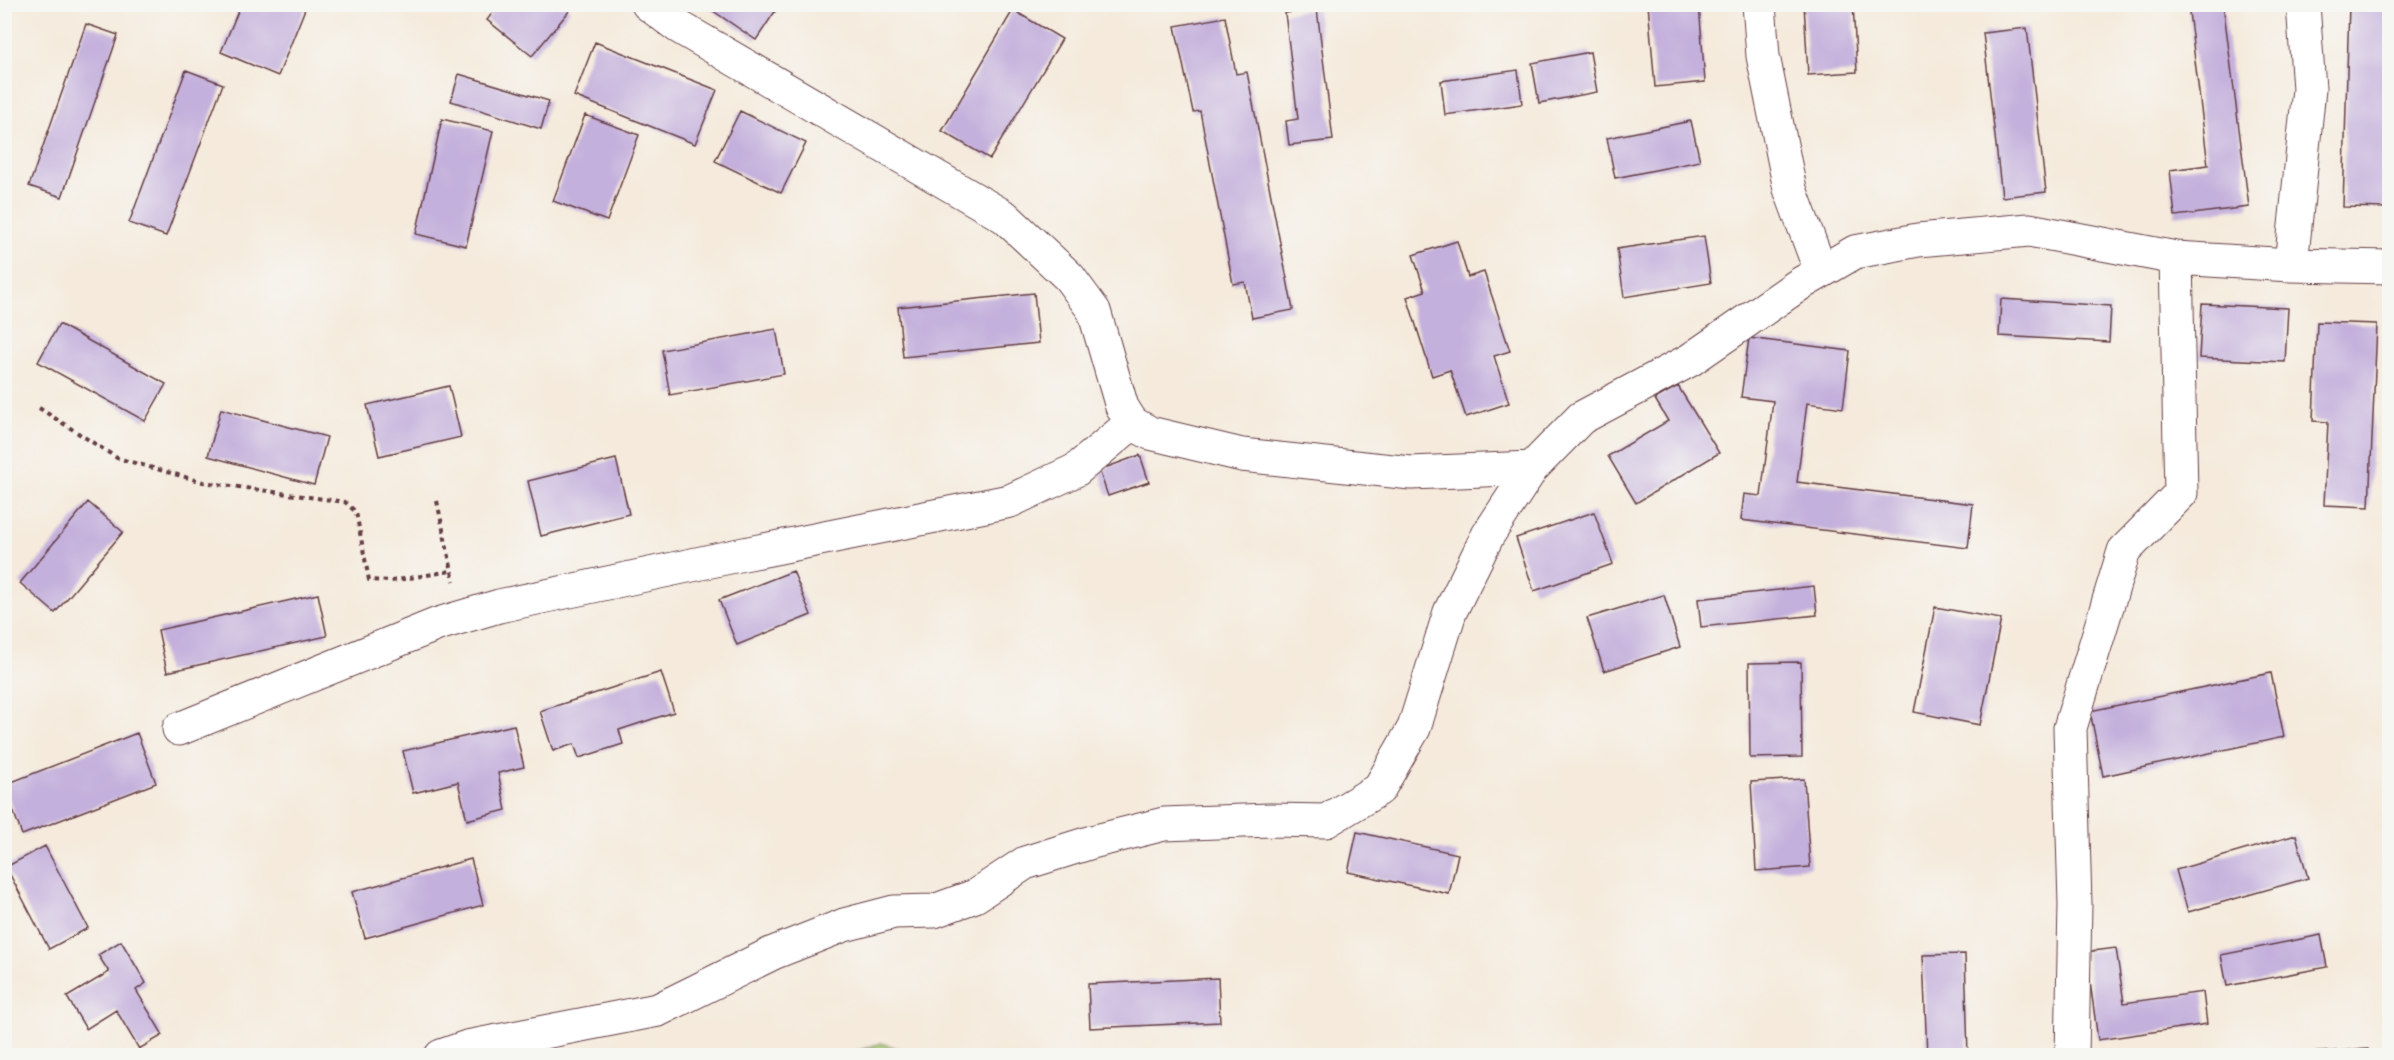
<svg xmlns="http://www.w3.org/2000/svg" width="2394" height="1060" font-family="Pangolin,sans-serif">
  <rect width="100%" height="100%" fill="#f6f6f2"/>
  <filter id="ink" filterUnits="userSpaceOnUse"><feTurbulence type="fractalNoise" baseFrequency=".0167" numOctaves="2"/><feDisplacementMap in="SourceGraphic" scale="12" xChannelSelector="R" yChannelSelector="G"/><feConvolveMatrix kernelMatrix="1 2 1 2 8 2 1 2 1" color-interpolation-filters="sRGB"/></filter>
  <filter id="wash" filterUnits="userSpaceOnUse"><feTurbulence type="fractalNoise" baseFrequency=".008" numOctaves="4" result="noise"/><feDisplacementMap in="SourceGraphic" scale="24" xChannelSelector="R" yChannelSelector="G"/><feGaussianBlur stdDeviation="1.35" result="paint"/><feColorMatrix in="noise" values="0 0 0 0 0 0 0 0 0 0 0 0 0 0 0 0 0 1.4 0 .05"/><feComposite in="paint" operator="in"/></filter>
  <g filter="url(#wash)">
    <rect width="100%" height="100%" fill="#f5eadb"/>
    <path fill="#a5cc77" stroke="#787651" stroke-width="1.5" d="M881,1043L916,1055H846Z"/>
    <g id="blocks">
      <path fill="#c4b0dc" d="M241,4H307L278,76L221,52Z
        M499,4H563L570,10L532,56L487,20Z
        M703,4H780L756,40Z
        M1648,4H1699L1705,82L1655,87Z
        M1804,4H1853L1857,72L1808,75Z
        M2188,4H2223L2249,207L2175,216L2170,170L2208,165Z
        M2349,5H2390V208L2343,207Z
        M1317,9L1333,140L1289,145L1286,121L1298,119L1285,13Z
        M1013,10L1062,39L990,159L942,131Z
        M1225,17L1236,74L1247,72L1293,310L1252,318L1245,282L1233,284L1200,111L1193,112L1175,26Z
        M86,24L118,35L62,197L29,186Z
        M2027,28L2046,192L2002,197L1983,33Z
        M595,42L717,90L695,144L574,96Z
        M1590,52L1597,92L1539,103L1532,63Z
        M186,70L223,84L166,236L129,223Z
        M1518,70L1522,104L1445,115L1441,81Z
        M459,74L549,101L541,129L451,101Z
        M740,111L806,143L781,193L715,161Z
        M585,115L639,135L607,221L553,201Z
        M442,119L493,131L466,246L416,234Z
        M1691,121L1700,161L1615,178L1607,138Z
        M1704,236L1711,283L1624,297L1617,249Z
        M1457,241L1468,277L1484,272L1510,351L1494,356L1509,403L1466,417L1450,370L1432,376L1407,297L1425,291L1413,255Z
        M1034,293L1039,343L903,357L898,307Z
        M2001,299L2111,306L2109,342L1999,336Z
        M2202,304L2288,308L2285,362L2199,358Z
        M2317,322L2377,324L2369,507L2324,505L2328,422L2313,421Z
        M59,324L166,384L145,421L38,362Z
        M776,329L784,374L670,395L662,350Z
        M1749,338L1850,351L1843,408L1807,403L1797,482L1973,504L1968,548L1741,520L1744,494L1761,496L1773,401L1741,397Z
        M449,386L461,437L379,456L367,405Z
        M1678,386L1719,453L1636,503L1608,456L1668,421L1655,399Z
        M221,409L327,437L314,485L208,456Z
        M1140,455L1149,482L1108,496L1099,470Z
        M616,459L629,514L541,536L528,481Z
        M88,502L123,532L55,613L20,583Z
        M1594,512L1613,564L1534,591L1516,538Z
        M793,571L811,615L737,645L719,600Z
        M1814,586L1817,615L1701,627L1698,599Z
        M318,594L327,636L167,672L158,630Z
        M1664,595L1680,647L1604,671L1587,618Z
        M1935,607L2001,619L1980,725L1914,712Z
        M1801,662L1802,757L1750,758L1749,663Z
        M661,672L674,712L619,730L623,744L579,758L574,744L553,751L540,711Z
        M2271,673L2284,737L2103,776L2090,711Z
        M514,725L524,767L498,773L506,810L467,820L458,782L413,793L403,751Z
        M137,733L156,783L22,835L4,785Z
        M1804,779L1810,867L1756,871L1751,782Z
        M1357,832L1458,854L1449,894L1348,872Z
        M2296,835L2308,878L2188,912L2176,870Z
        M45,846L88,928L49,949L6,867Z
        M471,859L483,905L365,938L352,892Z
        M2321,935L2327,967L2227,986L2221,955Z
        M121,941L146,983L136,990L163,1035L139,1049L116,1010L86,1029L67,997L109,972L98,955Z
        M2116,948L2124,1003L2203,992L2207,1024L2098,1040L2086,952Z
        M1965,954L1968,1056H1927L1923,955Z
        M1218,978L1220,1022L1090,1028L1088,984Z
        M2368,1049V1056H2290V1054Z"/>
    </g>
  </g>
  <g filter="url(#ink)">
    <use href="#blocks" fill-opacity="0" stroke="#643d45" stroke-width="1.5"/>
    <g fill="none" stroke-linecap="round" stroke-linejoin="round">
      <g stroke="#643d45" stroke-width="35">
        <path id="minor" d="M648,4L679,27L1005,217L1069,277L1094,311L1122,407L1132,423L1150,433L1242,455L1411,473L1532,468
          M1759,4L1763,56L1790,189L1821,272
          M2291,265L2309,89L2303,4
          M179,729L438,624L499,606L739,555L1010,501L1076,470L1132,423
          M441,1056L467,1047L658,1010L773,953L844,925L894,912L934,911L975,896L1025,863L1092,842L1164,824L1270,820L1326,821L1379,789L1414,728L1450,612L1488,535L1532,468L1581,418L1690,360L1800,284L1855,252L1918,240L2029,230L2176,258L2291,265L2390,267
          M2072,1056L2075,904L2070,728L2124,551L2181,493L2176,258"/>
      </g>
      <path stroke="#643d45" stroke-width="4" stroke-dasharray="4.5 4.5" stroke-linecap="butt" d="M39,408L117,458L203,482L345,502L356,512L369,580L391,581L451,571
        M437,501L454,581"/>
      <use href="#minor" stroke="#fff" stroke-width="33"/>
    </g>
  </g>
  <rect width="2394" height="1060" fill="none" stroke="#f6f6f2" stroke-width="24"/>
</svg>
